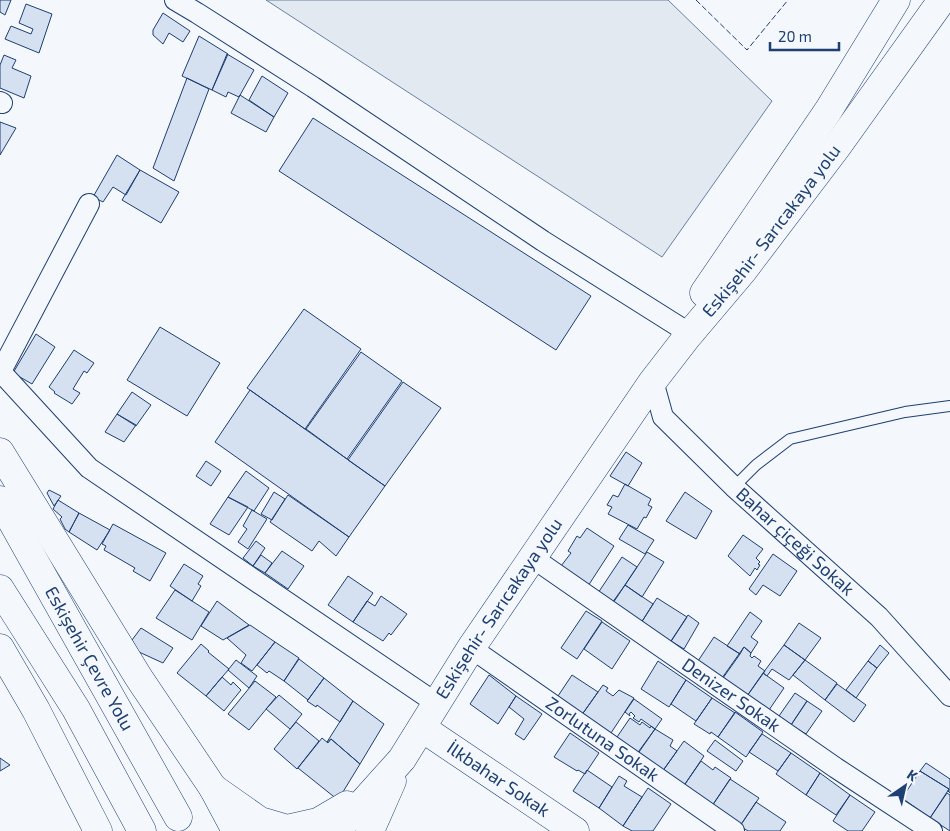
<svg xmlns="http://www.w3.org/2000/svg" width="950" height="831" font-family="'Exo 2',sans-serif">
  <rect width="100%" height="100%" fill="#f4f7fb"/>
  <path fill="#e3e9f0" stroke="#687fa3" d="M266,0H668L772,101L662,257Z"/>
  <path fill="#d5e0f0" stroke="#1d3f73" d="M0,0H11L5,15L0,12Z
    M26,4L52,14L39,53L5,39L11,26L31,34L33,29L19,23Z
    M163,13L190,31L183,42L169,33L163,44L153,35V30Z
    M199,36L228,54L212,90L182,76Z
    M227,54L254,70L239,97L228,92L226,97L212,90Z
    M4,55L16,60L12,68L31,76L24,98L0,88V65Z
    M262,76L288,93L274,117L249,100Z
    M187,78L209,89L174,181L153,168Z
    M240,95L274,117L266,132L231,113Z
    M313,118L591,296L556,350L279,171Z
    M0,122L16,128L0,155Z
    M117,155L140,170L126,195L113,187L103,202L93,197Z
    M140,170L179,192L161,223L122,200Z
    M304,309L361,349L305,429L247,388Z
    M160,327L220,363L187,416L127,380Z
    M36,334L55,347L32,384L13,373Z
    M74,350L94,363L87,373L84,371L73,389L80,393L72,404L54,393L55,392L49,387Z
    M361,352L402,381L347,459L306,429Z
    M403,382L441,408L385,486L348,460Z
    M250,390L385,486L349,537L215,442Z
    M132,392L151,405L136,426L117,414Z
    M117,414L136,425L124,442L105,432Z
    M626,452L642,463L628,486L610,476Z
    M206,461L221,471L211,486L196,476Z
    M246,471L269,488L254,511L228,497Z
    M625,484L651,499L648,505L652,507L646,518L644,517L637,529L608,514L612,507L607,505L613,495L618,497Z
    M49,490L61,496L54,506L47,493Z
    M274,492L285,499L272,520L261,514Z
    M685,492L712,511L696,539L666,521Z
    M288,495L349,537L336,556L319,541L312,551L270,522Z
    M228,497L248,507L229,535L210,524Z
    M58,500L79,513L69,532L65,529L60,519L62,517L53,509Z
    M252,510L267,519L248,549L238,542L247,529L243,526Z
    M79,513L110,530L97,550L69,532Z
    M113,524L166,553L150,581L133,571L135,568L104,550L106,546L102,544Z
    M628,525L654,540L645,554L619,539Z
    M587,528L614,546L588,586L561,566L571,553L568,551L577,536L580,538Z
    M743,535L763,549L756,558L760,562L758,564L760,565L757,570L755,568L750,576L728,556Z
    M256,541L265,548L253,566L243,558Z
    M282,551L304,566L288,589L265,573Z
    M647,552L664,562L642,597L625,585Z
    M773,554L797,571L780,596L763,585L756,595L749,589Z
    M261,555L272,563L265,573L253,566Z
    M622,557L637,567L613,603L598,593Z
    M184,564L203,576L198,584L201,586L192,601L170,586Z
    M348,576L373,593L353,622L328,605Z
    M625,585L653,604L641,623L612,603Z
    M175,590L209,612L192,640L156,618Z
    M381,596L407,614L391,635L389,633L383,641L353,622L367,601L375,606Z
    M657,598L687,617L670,643L641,623Z
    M217,601L249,625L223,640L201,626Z
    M586,611L602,621L577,659L561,648Z
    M750,612L762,621L751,637L758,642L751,653L744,647L740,654L727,646Z
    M688,615L699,623L684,649L671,641Z
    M602,622L630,641L612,669L584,649Z
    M799,623L821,638L805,660L784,645Z
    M250,625L275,642L252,671L241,663L246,655L227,638Z
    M141,628L173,648L163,663L139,652L132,640Z
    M714,637L740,654L723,678L698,661Z
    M275,642L299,658L284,681L269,671L267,673L257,665Z
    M201,644L209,651L208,652L229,669L206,696L177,673Z
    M784,645L805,660L789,680L772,669L767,676L763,673Z
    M880,645L889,653L877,668L868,661Z
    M744,647L751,653L750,656L752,658L754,656L761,661L758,666L765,671L747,696L722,678Z
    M299,659L324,678L308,700L284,681Z
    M236,660L257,676L249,688L228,670Z
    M805,660L837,683L825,700L793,675Z
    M658,661L686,680L669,707L641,689Z
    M868,661L877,668L856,698L846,690Z
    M763,673L784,688L769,710L747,696Z
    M489,675L516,696L498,724L470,704Z
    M572,675L598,692L581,716L556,699Z
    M222,677L231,685L233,682L241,690L224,711L206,696Z
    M324,678L353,701L340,722L317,705L316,707L307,701Z
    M686,680L712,698L696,721L671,704Z
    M255,681L276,697L249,730L228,714Z
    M837,684L866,705L854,722L825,700Z
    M603,685L608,688L606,691L613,696L619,690L634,698L609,736L581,716Z
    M795,693L807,701L791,725L779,716Z
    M279,695L302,714L290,729L266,709Z
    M516,696L542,714L524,740L515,734L524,719L509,707Z
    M712,698L735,713L718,737L711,732L710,734L694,724Z
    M634,699L662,719L655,729L641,719L639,722L633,718L635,716L631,712L629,714L630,716L625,712Z
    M353,701L384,724L360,764L331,739L327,742Z
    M807,701L822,711L806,734L791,725Z
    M735,712L763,732L746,757L718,737Z
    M630,718L640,725L642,722L650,728L651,726L655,729L636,755L615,740Z
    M296,722L319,741L297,769L274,749Z
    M655,729L673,740L670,746L677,751L662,772L637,755Z
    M570,733L599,753L585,774L578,770L577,771L554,757Z
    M762,734L791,753L778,771L749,752Z
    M322,738L328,743L331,739L360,764L338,800L298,768Z
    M715,740L743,761L736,771L707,751Z
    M684,741L704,756L683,787L662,772Z
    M791,753L820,773L806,795L776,774Z
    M0,758L10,765L0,771Z
    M701,761L713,770L715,767L731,778L712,806L683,787Z
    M926,763L950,779V793L948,791L949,789L920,771Z
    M587,770L612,787L599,808L573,791Z
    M920,771L949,789L930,818L902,798Z
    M820,773L850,795L836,815L806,795Z
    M619,776L627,781L624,786L642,797L623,826L599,808Z
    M730,779L759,798L740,826L712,806Z
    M648,788L671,804L653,831H632L623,826Z
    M947,793L950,795V831L930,818Z
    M850,795L875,812L862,831H848L833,821Z
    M756,802L786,822L780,831H748L740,826Z"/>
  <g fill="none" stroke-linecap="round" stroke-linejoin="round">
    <g stroke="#1d3f73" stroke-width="12">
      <path id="lane" d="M734,487L756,465L790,439L905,412L950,406"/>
    </g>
    <g stroke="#1d3f73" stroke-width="22">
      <g id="street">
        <path d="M175,0L197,13L313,87L543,241L681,328"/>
        <path d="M0,102L2,103"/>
        <path d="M1,372L89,468L436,703"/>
        <path d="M0,373L89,204"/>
        <path id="s1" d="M653,381L663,417L734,487L879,617L950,696"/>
        <path id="s2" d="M533,558L836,768L932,831"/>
        <path id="s3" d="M471,648L734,831"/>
      </g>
    </g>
    <g stroke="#1d3f73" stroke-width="29">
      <g id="secondary">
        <path d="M704,293L828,111L896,0"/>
        <path id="s4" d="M422,728L575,831"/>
        <path d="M213,788L260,821L287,829L318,822L347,805"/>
        <path id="s5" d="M333,831L349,818L402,759L471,648L653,381L687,337L742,272L836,148L942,0"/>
        <path d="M370,831L392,781"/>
      </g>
    </g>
    <g stroke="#1d3f73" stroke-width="29">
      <g id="highway">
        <path d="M0,452L139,678L213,788L236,831"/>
        <path id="s6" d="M0,500L178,817"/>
        <path d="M0,589L76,709L142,831"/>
        <path d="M0,648L36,710L98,831"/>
      </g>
    </g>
    <use href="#lane" stroke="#f4f7fb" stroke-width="10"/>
    <use href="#street" stroke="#f4f7fb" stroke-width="20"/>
    <use href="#secondary" stroke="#f4f7fb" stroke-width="28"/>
    <use href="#highway" stroke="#f4f7fb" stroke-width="28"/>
    <path stroke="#1d3f73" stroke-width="1" stroke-dasharray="6 2.5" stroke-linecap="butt" d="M696,0L747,50L788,0"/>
  </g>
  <g text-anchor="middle" stroke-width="4" stroke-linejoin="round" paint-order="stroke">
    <g font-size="18" fill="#1d3f73" stroke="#f4f7fb">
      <text dy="6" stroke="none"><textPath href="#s5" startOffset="745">Eskişehir- Sarıcakaya yolu</textPath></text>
      <text dy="6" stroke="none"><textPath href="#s1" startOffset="219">Bahar çiçeği Sokak</textPath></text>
      <text dy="6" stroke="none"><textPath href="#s5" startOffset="279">Eskişehir- Sarıcakaya yolu</textPath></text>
      <text dy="6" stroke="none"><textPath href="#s6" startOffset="182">Eskişehir Çevre Yolu</textPath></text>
      <text dy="6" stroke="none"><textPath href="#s2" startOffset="241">Denizer Sokak</textPath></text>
      <text dy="6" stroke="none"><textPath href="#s3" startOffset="160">Zorlutuna Sokak</textPath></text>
      <text dy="6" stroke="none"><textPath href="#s4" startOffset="92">İlkbahar Sokak</textPath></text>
    </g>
  </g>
  <g transform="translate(905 786) rotate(34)" stroke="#f4f7fb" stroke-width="4" paint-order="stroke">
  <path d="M0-4L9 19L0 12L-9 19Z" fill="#1d3f73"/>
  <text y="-8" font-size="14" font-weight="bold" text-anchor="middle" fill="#1d3f73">K</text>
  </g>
  <path d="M770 42v8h69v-8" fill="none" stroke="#1d3f73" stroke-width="2.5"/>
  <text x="778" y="42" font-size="15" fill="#1d3f73" stroke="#f4f7fb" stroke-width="4" paint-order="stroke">20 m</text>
</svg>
